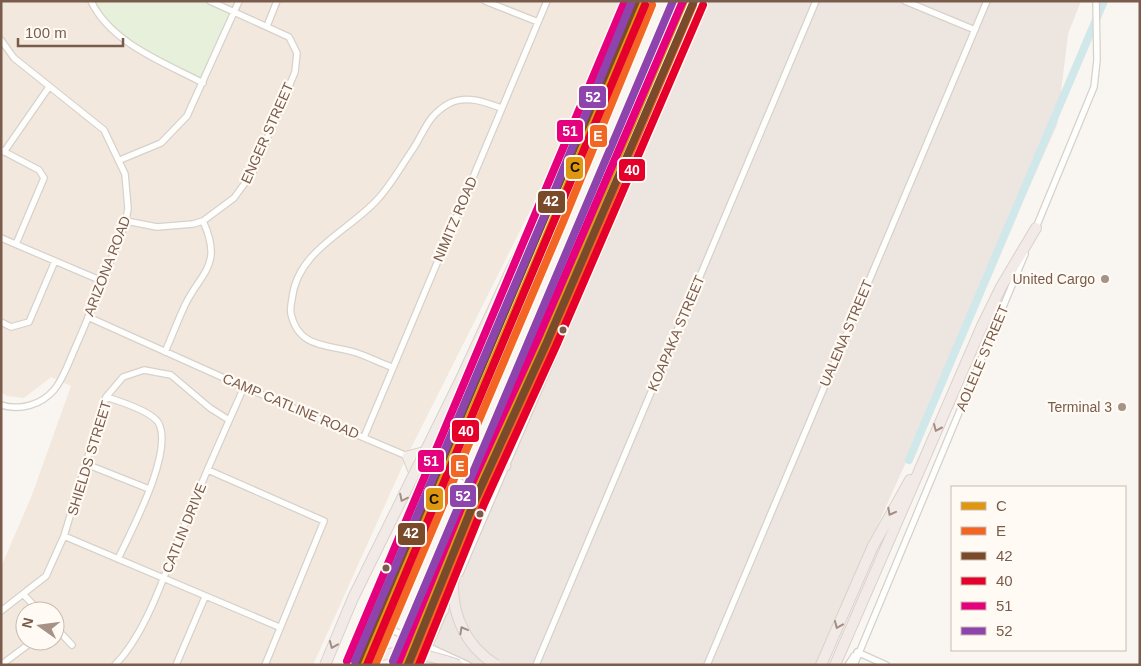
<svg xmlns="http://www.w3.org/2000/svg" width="1141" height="666" font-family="Helvetica,sans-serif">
  <rect width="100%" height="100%" fill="#f9f5f0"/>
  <path fill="#f2e8de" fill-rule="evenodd" d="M1,1H626L542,187L407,456L313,665H1V567L32,495L71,386L51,377L24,398L7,396L1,392ZM25,611H55V641H25Z"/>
  <path fill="#ede5e0" d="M700,1H1081L1068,34L1057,125L815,665H411Z"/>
  <path fill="#e7f0db" d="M91,1H210L234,12L203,83L123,39Z"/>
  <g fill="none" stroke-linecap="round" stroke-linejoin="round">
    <path stroke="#d0e8ea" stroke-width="8" d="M909,460L1104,1"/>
    <g stroke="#d7d1cb" stroke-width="8">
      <path id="minor" d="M91,1C111,43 163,62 203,83
        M485,1L538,22
        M905,1L975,30
        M267,26L277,1
        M1,40L14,58L104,130L125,174L128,208L126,221C110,263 94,305 76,346C69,361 64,378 54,390C41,405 20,411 1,405
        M1,150L39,170L44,178L16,244
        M4,152L49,87
        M120,160L161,143L187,116L239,1
        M126,221L157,227L193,224L203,221L234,198L253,172L295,72L297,53L289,37L210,1
        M1035,230L1094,87L1097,60L1096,1
        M1,238L102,281
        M88,317L244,387L407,456L488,496
        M1,322L11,327L29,322L55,261
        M165,352C172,336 178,320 185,305C202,271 223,265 203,221
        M392,367C380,363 369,357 357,353C330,344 299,350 291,314C290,309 291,304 292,299C297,251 347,232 376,201C389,188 400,168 411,152C425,132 426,116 450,103C467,95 485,102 501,108
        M106,397C119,401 150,411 158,422C175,450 131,531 118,559
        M364,437L547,1
        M86,464L149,489
        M208,470L324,521L265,665
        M64,536L279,627
        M460,573L706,1
        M23,594L39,611
        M1,611L46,576L64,536L106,397L123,377L144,370L171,375L210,408L229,420
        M379,624L468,665
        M55,627L72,645
        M857,652L886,665
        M1,665L33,641
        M115,665C150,629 168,562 188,516C206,472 225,430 244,387
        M176,665L205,597
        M421,665L452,593
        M536,665L816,1
        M707,665L987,1
        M848,665L854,656
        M854,665L1025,254"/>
    </g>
    <g stroke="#dad1cc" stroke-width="11">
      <path id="primary" d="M685,28L700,12
        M664,70L694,1
        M603,80L636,1
        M587,250L604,237
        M511,420L525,389
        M485,478L506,466
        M423,509L420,488L407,456L430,450L454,432
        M424,625L444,610
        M356,665L560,184
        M408,665L421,633"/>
    </g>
    <g stroke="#dad1cc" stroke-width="12">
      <path id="motorway" d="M617,62L643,1
        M453,583L459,561L468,540
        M821,665L873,546L910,480
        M835,665L982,326L1001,287L1036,228"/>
    </g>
    <use href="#minor" stroke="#fefefd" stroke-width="5.5"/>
    <use href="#primary" stroke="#f3eee8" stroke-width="9"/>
    <use href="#motorway" stroke="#f2eae7" stroke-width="10"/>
    <g stroke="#dad1cc" stroke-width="12" stroke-linecap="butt">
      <path id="motorway-bridge" d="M468,540L665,63
        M453,583C452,617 467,647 496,665
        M363,663C393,645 427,654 458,665
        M325,665L353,598L459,383L514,264L617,62
        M364,665L592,123
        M402,665L684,1"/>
    </g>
    <use href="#motorway-bridge" stroke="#f2eae7" stroke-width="10"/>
    <g stroke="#fffaf3" stroke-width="11">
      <path id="bus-1" d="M364,665L554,218L643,1
        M402,665L684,1"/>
    </g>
    <g stroke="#fffaf3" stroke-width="11">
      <path id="bus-2" d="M375,665L563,222L652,5
        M413,665L693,5"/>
    </g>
    <g stroke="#fffaf3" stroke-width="11">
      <path id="bus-3" d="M356,665L636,1
        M408,665L475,500L547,342L694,1"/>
    </g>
    <g stroke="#fffaf3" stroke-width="11">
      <path id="bus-4" d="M367,665L645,5
        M419,665L484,504L556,346L703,5"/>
    </g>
    <g stroke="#fffaf3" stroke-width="11">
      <path id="bus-5" d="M347,661L625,1
        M399,661L466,496L538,338L683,1"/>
    </g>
    <g stroke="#fffaf3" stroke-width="11">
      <path id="bus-6" d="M355,661L545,214L632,1
        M393,661L673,1"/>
    </g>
    <use href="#bus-1" stroke="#de970f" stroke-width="8"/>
    <use href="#bus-2" stroke="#f26522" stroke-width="8"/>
    <use href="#bus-3" stroke="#7a4b2a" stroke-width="8"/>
    <use href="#bus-4" stroke="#e4002b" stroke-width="8"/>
    <use href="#bus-5" stroke="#e5007d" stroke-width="8"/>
    <use href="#bus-6" stroke="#8e44ad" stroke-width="8"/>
  </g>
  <defs><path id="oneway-chevron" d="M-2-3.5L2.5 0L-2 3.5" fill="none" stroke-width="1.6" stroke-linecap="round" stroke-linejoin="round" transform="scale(1.25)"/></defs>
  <g stroke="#a48e83">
    <use href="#oneway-chevron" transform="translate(937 428) rotate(114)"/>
    <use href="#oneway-chevron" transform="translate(403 498) rotate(116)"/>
    <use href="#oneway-chevron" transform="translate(891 512) rotate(118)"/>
    <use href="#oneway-chevron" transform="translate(838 625) rotate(113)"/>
    <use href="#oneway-chevron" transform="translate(463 630) rotate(-119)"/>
    <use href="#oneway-chevron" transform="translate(333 645) rotate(113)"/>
  </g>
  <g fill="#a69286" stroke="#fffaf3" stroke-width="2">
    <circle cx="1105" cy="279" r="5"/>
    <circle cx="1122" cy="407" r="5"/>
  </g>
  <g fill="#7a5c4d" stroke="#fffaf3" stroke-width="2">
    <circle cx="563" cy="330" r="4.5"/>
    <circle cx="480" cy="514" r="4.5"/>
    <circle cx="386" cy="568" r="4.5"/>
  </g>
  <g text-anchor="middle" stroke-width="4.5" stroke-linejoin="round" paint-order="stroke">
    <g font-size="14" fill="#7a5c4d" stroke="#fffaf3">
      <text transform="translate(267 133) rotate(-66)" y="5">ENGER STREET</text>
      <text transform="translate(455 219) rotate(-67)" y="5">NIMITZ ROAD</text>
      <text transform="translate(107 266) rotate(-69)" y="5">ARIZONA ROAD</text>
      <text transform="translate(676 333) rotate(-67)" y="5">KOAPAKA STREET</text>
      <text transform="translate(846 333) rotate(-67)" y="5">UALENA STREET</text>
      <text transform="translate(982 358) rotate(-67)" y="5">AOLELE STREET</text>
      <text transform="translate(291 406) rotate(23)" y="5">CAMP CATLINE ROAD</text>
      <text transform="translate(89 458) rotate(-73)" y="5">SHIELDS STREET</text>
      <text transform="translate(184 528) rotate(-68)" y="5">CATLIN DRIVE</text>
    </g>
    <g font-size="14" fill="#7a5c4d" stroke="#fffaf3" text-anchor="end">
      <text x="1095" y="284">United Cargo</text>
      <text x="1112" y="412">Terminal 3</text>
    </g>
  </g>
  <g stroke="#fffaf3" stroke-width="2">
    <rect x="578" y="85" width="29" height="24" rx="5" fill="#8e44ad"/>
    <rect x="556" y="119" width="28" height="24" rx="5" fill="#e5007d"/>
    <rect x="589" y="124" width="19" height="24" rx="5" fill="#f26522"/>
    <rect x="565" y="156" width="19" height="24" rx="5" fill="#de970f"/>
    <rect x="618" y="158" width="28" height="24" rx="5" fill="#e4002b"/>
    <rect x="537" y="190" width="29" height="24" rx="5" fill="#7a4b2a"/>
    <rect x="451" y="419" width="29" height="24" rx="5" fill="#e4002b"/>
    <rect x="417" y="449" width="28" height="24" rx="5" fill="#e5007d"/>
    <rect x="450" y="454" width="19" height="24" rx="5" fill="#f26522"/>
    <rect x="449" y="484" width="28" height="24" rx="5" fill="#8e44ad"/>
    <rect x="425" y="487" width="19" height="24" rx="5" fill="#de970f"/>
    <rect x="397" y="522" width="29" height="24" rx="5" fill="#7a4b2a"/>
  </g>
  <g font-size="14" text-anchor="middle" font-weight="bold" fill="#fff">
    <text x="593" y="102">52</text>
    <text x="570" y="136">51</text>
    <text x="598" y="141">E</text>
    <text x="632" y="175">40</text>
    <text x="551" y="206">42</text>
    <text x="466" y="436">40</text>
    <text x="431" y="466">51</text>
    <text x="460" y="471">E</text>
    <text x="463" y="501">52</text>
    <text x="411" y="538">42</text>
  </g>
  <g font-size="14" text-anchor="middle" font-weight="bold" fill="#111">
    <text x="575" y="172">C</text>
    <text x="434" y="504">C</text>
  </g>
  <rect width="1141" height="666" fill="none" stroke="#7a5c4d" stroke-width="5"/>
  <rect x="951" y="486" width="175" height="165" fill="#fffaf3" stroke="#cabbb1"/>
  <rect x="961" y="502" width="25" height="8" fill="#de970f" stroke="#cabbb1"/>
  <text x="996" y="511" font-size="15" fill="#7a5c4d">C</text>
  <rect x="961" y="527" width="25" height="8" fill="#f26522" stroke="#cabbb1"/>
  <text x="996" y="536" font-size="15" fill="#7a5c4d">E</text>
  <rect x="961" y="552" width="25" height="8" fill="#7a4b2a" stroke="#cabbb1"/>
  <text x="996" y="561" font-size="15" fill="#7a5c4d">42</text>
  <rect x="961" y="577" width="25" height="8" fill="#e4002b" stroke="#cabbb1"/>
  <text x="996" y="586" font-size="15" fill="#7a5c4d">40</text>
  <rect x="961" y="602" width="25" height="8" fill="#e5007d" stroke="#cabbb1"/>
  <text x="996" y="611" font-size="15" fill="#7a5c4d">51</text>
  <rect x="961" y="627" width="25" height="8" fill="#8e44ad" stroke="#cabbb1"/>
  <text x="996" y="636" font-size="15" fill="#7a5c4d">52</text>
  <g transform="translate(40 626) rotate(284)"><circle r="24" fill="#fffaf3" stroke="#cabbb1"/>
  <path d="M0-4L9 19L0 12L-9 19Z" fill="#a69286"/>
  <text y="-8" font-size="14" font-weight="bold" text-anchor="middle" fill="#7a5c4d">N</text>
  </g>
  <path d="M18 38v8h105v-8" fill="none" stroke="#7a5c4d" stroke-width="2.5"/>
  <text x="25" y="38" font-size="15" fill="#7a5c4d" stroke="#fffaf3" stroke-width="4" paint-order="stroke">100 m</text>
</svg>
